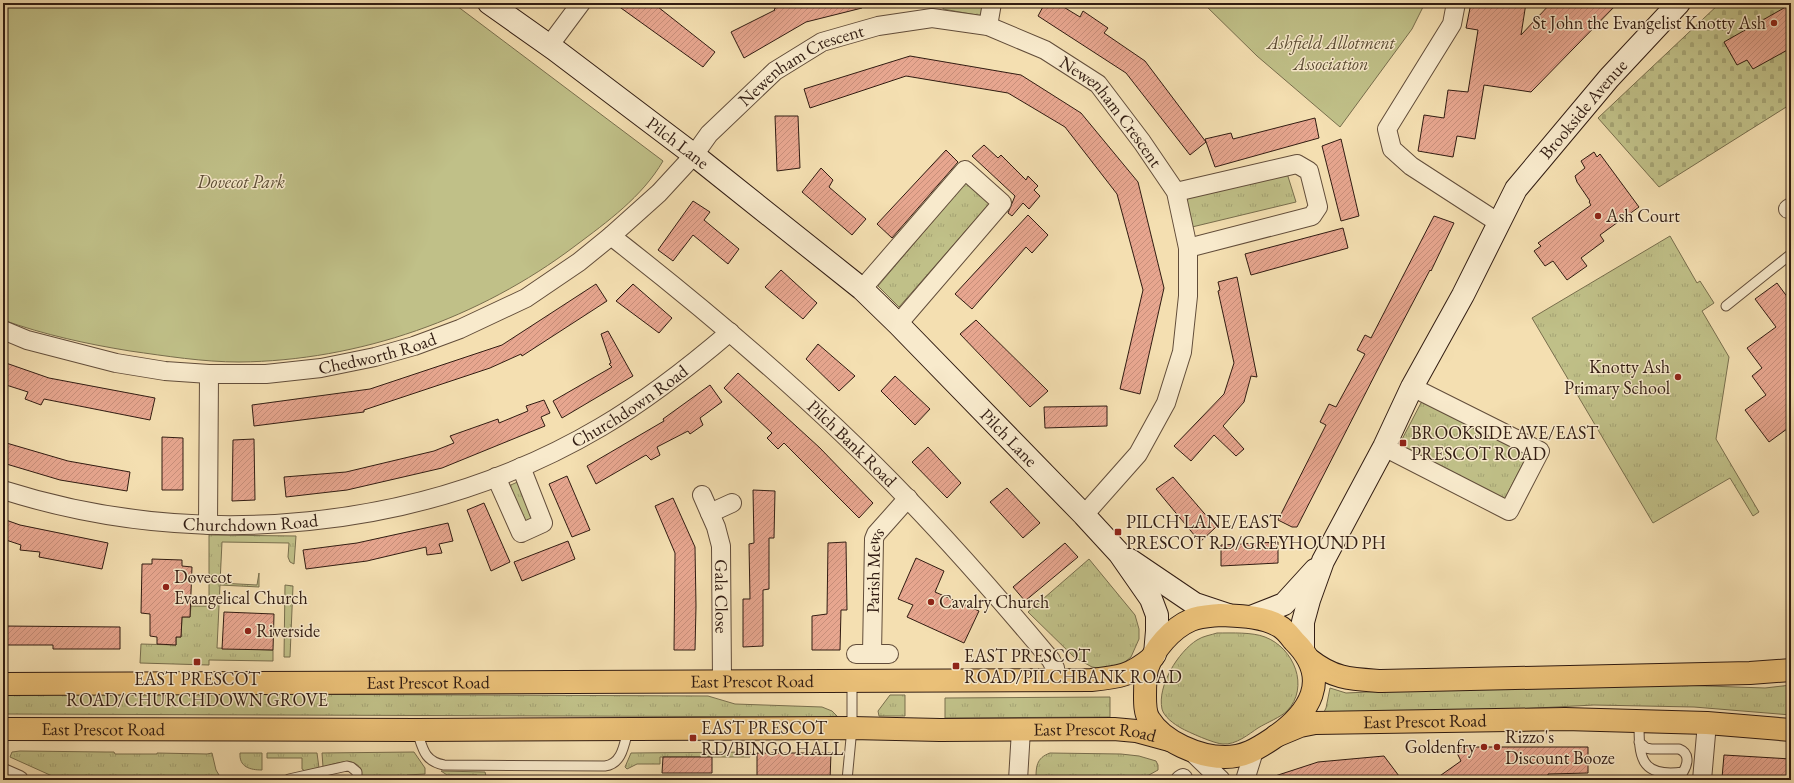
<svg xmlns="http://www.w3.org/2000/svg" width="1794" height="783" font-family="'EB Garamond',serif">
  <defs>
    <pattern id="grass-tufts" width="24" height="20" patternUnits="userSpaceOnUse"><rect width="24" height="20" fill="#c0c088"/><path d="M3 7l-1-3M5 7V3M7 7l1-3M15 17l-1-3M17 17v-4M19 17l1-3" fill="none" stroke="#a5a474"/></pattern>
    <pattern id="cemetery-stones" width="16" height="16" patternUnits="userSpaceOnUse"><rect width="16" height="16" fill="#c0c088"/><path d="M2 7V4a2 2 0 0 1 4 0v3zM10 15v-3a2 2 0 0 1 4 0v3z" fill="#a5a474"/></pattern>
    <pattern id="building-hatch" width="6" height="6" patternUnits="userSpaceOnUse"><rect width="6" height="6" fill="#e7a68f"/><path d="M-1 1l2-2M0 6l6-6M5 7l2-2" fill="none" stroke="#c78e7a"/></pattern>
  </defs>
  <rect width="100%" height="100%" fill="#f4dfb1"/>
  <filter id="stains"><feTurbulence type="fractalNoise" baseFrequency=".005" numOctaves="4"/><feColorMatrix values="0 0 0 0 .2 0 0 0 0 .09 0 0 0 0 .02 0 0 0 .5 -.17"/></filter>
  <radialGradient id="worn" r=".72"><stop offset=".6" stop-color="#630" stop-opacity="0"/><stop offset="1" stop-color="#630" stop-opacity=".3"/></radialGradient>
  <path fill="url(#grass-tufts)" stroke="#786e4d" d="M944,3H984L982,16L943,9Z
    M1285,167L1296,202L1192,227L1185,195Z
    M966,182L990,203L899,307L878,286Z
    M1670,236L1697,283L1700,281L1714,303L1702,311L1729,357L1716,439L1759,512L1753,516L1730,478L1653,523L1532,318Z
    M1422,401L1528,454L1504,500L1398,447Z
    M522,480L533,518L526,523L504,488Z
    M209,535L296,536L294,564L290,562L288,557L289,543L222,542L220,583L257,585L259,573V587L220,585L217,648L273,650V661L209,660V665L140,663L141,644L176,645V637H181L182,617H190L191,606H209Z
    M1089,559L1135,615L1139,629V639L1131,657L1121,665L1105,669L1092,667L1074,657L1028,612Z
    M285,585L293,586L290,657H284Z
    M1217,633C1232,633 1252,632 1265,637C1294,648 1310,687 1287,711C1281,717 1266,723 1258,728C1249,734 1236,745 1223,744C1215,744 1188,732 1181,728C1174,724 1164,717 1162,709C1157,686 1178,652 1197,640C1203,636 1211,635 1217,633Z
    M1649,684L1765,688L1791,685V715L1694,707L1594,705L1478,711L1323,714L1326,708L1330,688L1346,693L1498,686Z
    M3,693L708,696L735,704L822,707L832,711L838,717L3,714Z
    M890,695H905V716H879L878,711Z
    M1110,697V717L945,718V698Z
    M20,751L106,752H114L115,754H157V753L207,754L212,753L216,770L222,780H61L10,757L12,752Z
    M414,752L425,768V774L407,775V780H396V776H373L375,780H362L361,769C353,756 335,764 323,767L322,753Z
    M750,752V757H660V764H637L627,769L625,767L631,753Z
    M240,753H262V770C250,770 239,767 240,753Z
    M267,753H317L319,768L305,771L302,769V758H267Z
    M1050,753L1121,754L1139,756L1156,761L1158,765V770L1140,780H1036C1036,767 1036,758 1050,753Z
    M441,771L485,772L487,780H477V775H447Z"/>
  <path fill="url(#cemetery-stones)" stroke="#786e4d" d="M1720,3H1791V104L1659,187L1598,118Z"/>
  <path fill="#c0c088" stroke="#786e4d" d="M3,3H453L663,161C642,197 607,222 575,246C480,318 359,361 239,362C203,362 166,356 130,351C87,344 45,335 3,320Z
    M1203,3H1425L1412,29L1340,127L1257,56Z"/>
  <path fill="url(#building-hatch)" stroke="#311c12" d="M614,3H653L715,52L703,67Z
    M785,3H861L862,8L806,22L744,58L731,32L775,10L774,9Z
    M1045,3H1057L1080,17L1083,11L1108,28L1104,33L1145,61L1206,142L1190,155L1126,73L1038,16Z
    M1471,3H1526L1521,35L1551,3H1618L1531,92L1484,85L1475,139L1457,136L1453,157L1418,151L1424,115L1444,118L1448,90L1468,92L1478,30L1466,28Z
    M1791,4V48L1753,69L1747,60L1737,65L1724,42Z
    M910,56L1021,75L1081,113L1138,182L1164,288L1140,394L1120,389L1143,290L1117,194L1065,127L1008,93L906,76L810,108L804,89Z
    M775,116H798L800,168L777,171Z
    M1315,118L1319,138L1215,167L1205,139L1231,133L1233,139Z
    M1341,139L1359,216L1341,221L1322,146Z
    M984,145L998,158L1001,155L1026,180L1028,176L1038,186L1034,190L1040,196L1029,209L1023,203L1012,216L1008,213L1015,196L972,156Z
    M946,150L958,162L892,238L877,224Z
    M1594,152L1597,157L1600,154L1639,207L1600,235L1604,241L1581,258L1587,266L1567,280L1553,261L1545,266L1534,251L1541,246L1538,243L1591,205L1589,202L1590,201L1577,182L1575,176L1585,168L1581,161Z
    M821,168L833,180L829,187L866,219L852,235L802,192Z
    M693,201L710,212L704,220L739,249L728,264L693,235L673,261L658,250Z
    M1028,215L1048,235L1032,253L1026,247L972,309L955,294Z
    M1434,216L1454,223L1431,271L1430,270L1381,363L1297,527H1292L1278,520L1326,425L1320,422L1329,404L1336,407L1365,354L1357,350L1365,335L1371,338Z
    M1343,228L1348,248L1251,275L1245,254Z
    M781,270L817,303L803,319L765,287Z
    M1237,277L1257,377L1251,376L1244,402L1223,426L1244,449L1236,456L1214,435L1191,461L1174,446L1224,394L1234,363L1218,291L1220,290L1218,282Z
    M1777,283L1791,302V426L1769,442L1745,410L1766,395L1752,376L1762,368L1747,348L1776,327L1755,299Z
    M596,284L607,301L522,356L521,354L490,368L364,410V412L254,426L252,405L370,389L502,345Z
    M633,284L672,318L659,333L616,301Z
    M976,320L1048,391L1030,407L960,334Z
    M608,331L633,376L562,418L553,401L612,367L609,364L611,363L601,334Z
    M818,344L855,376L839,391L806,359Z
    M3,362L49,378L155,398L150,420L44,399L41,405L25,399L28,392L3,384Z
    M738,373L820,448L873,503L859,518L784,443L778,449L767,438L772,433L724,388Z
    M895,376L930,409L915,425L881,391Z
    M710,385L722,402L700,418L703,425L690,434L688,431L657,447L660,455L651,460L646,455L596,484L587,466L664,421L663,419Z
    M544,400L550,413L541,417L545,426L442,468L347,490L286,497L284,477L346,472L434,451L454,443L450,436L498,419L499,423L528,411L526,406Z
    M1107,406V426L1045,428L1044,407Z
    M162,437L183,438V490H162Z
    M254,439L255,500L232,501L233,440Z
    M3,442L68,461L130,472L127,491L60,480L3,463Z
    M928,447L961,483L947,498L912,462Z
    M567,476L590,530L572,537L549,484Z
    M1173,477L1216,527L1200,542L1156,489Z
    M1007,488L1040,523L1023,538L990,502Z
    M753,490L775,491L774,538H769V589L763,590V646L743,647V599H750L749,544L754,543Z
    M673,498L695,547L696,606L695,650H674L675,553L655,506Z
    M484,503L510,562L491,571L467,510Z
    M3,519L20,525L108,543L102,569L39,557L40,552L20,550L21,545L3,539Z
    M448,523L453,541L439,544L442,553L427,555L426,547L367,561L306,569L303,550L357,543Z
    M568,541L575,559L522,581L514,562Z
    M846,542L847,610H841L840,650H812V616L827,614L828,543Z
    M1278,542V563L1221,566V545Z
    M1065,543L1078,557L1025,601L1013,587Z
    M916,558L944,571L935,592L979,611L964,643L907,617L913,605L898,599Z
    M152,559L182,560V566L192,567L190,617H182L181,637H176V645L157,644V637L150,636V614L141,613L142,564H152Z
    M224,612L274,614L273,650L222,649Z
    M3,626L120,627V649H53V645H3Z
    M1454,747H1588V773L1548,774V780H1434L1461,761Z
    M757,753H831L830,780H757Z
    M1724,755L1791,759V780H1742L1722,778Z
    M1384,756L1402,780H1272V777L1318,762Z
    M663,757H712V773H662Z"/>
  <g fill="none" stroke-linecap="round" stroke-linejoin="round">
    <g stroke="#624d3a" stroke-width="11">
      <path id="lane" d="M1726,306L1791,254
        M1639,721C1639,756 1639,778 1683,772C1688,764 1690,753 1679,749H1651L1646,748L1639,742
        M417,731C423,749 424,761 444,765L605,766C622,764 624,745 628,730
        M289,779L347,766L351,767L357,772V780
        M847,780L852,728V681"/>
    </g>
    <g stroke="#624d3a" stroke-width="20">
      <g id="street">
        <path d="M1456,3L1452,24L1387,129L1392,149L1411,166L1499,223"/>
        <path d="M988,26L992,3"/>
        <path d="M549,46L581,3"/>
        <path d="M1176,192L1297,164L1309,171L1318,207L1312,216L1188,248"/>
        <path d="M1788,209L1791,207"/>
        <path id="s1" d="M611,236C715,317 817,404 908,499C958,551 1005,605 1051,660L1055,668L1056,681"/>
        <path d="M862,289L965,170L1002,203L898,324"/>
        <path id="s2" d="M3,330L27,340L116,363L165,371L209,374H266L321,368L375,357L414,346L460,329L526,298L579,262L611,236L659,193L694,155L709,134L775,71L822,42L878,26L932,18L988,26L1045,50L1098,84L1142,142L1176,192L1188,248V296L1182,352L1166,403L1138,454L1084,515"/>
        <path d="M1384,447L1509,511L1540,451L1412,387"/>
        <path d="M496,477L521,533L543,523L521,467"/>
        <path id="s3" d="M3,490C199,552 423,532 601,427C647,400 689,367 730,332"/>
        <path id="s4" d="M702,495L716,527L721,546L722,681"/>
        <path d="M710,513L732,503"/>
        <path d="M208,525L209,374"/>
        <path d="M856,654H889"/>
        <path id="s5" d="M872,654L874,539L876,534L908,498"/>
        <path d="M1190,750L1221,780"/>
        <path d="M3,773L19,780"/>
        <path d="M1018,780L1021,730"/>
        <path d="M1180,780L1183,778"/>
        <path d="M1245,780L1254,751"/>
        <path d="M1702,780L1707,723"/>
      </g>
    </g>
    <g stroke="#311c12" stroke-width="24">
      <g id="secondary">
        <path id="s6" d="M489,3L554,49L694,155L862,289L898,324L1084,515L1119,553L1151,599L1157,615V631L1155,654"/>
        <path d="M1130,560L1195,604L1228,615"/>
        <path d="M1251,617L1284,604L1315,570"/>
        <path id="s7" d="M1303,649V622L1309,600L1323,561L1384,447L1412,387L1463,295L1516,189L1609,78L1679,3"/>
      </g>
    </g>
    <g stroke="#311c12" stroke-width="24">
      <g id="highway">
        <path d="M1220,615C1240,616 1262,616 1279,626C1285,629 1290,636 1294,641C1333,679 1309,714 1272,739C1257,749 1244,757 1225,757C1199,757 1163,742 1149,719C1145,713 1145,703 1145,696C1145,687 1145,677 1147,669C1153,650 1172,628 1191,620C1200,616 1211,616 1220,615Z"/>
        <path d="M1310,660C1334,679 1351,679 1381,681L1750,673L1791,670"/>
        <path id="s8" d="M3,684L1091,680C1120,677 1130,676 1153,657"/>
        <path id="s9" d="M3,729L417,730L852,728L940,730L1114,729L1136,731L1169,740"/>
        <path id="s10" d="M1276,736L1300,726L1315,723L1565,719L1707,723L1791,730"/>
      </g>
    </g>
    <use href="#lane" stroke="#f8eacc" stroke-width="9"/>
    <use href="#street" stroke="#f8eacc" stroke-width="18"/>
    <use href="#secondary" stroke="#f8eacc" stroke-width="22"/>
    <use href="#highway" stroke="#eac078" stroke-width="22"/>
  </g>
  <g fill="#8f2418" stroke="#f8eacc" stroke-width="1.5">
    <circle cx="1774" cy="23" r="4"/>
    <circle cx="1598" cy="216" r="4"/>
    <circle cx="1678" cy="377" r="4"/>
    <rect x="1399" y="439" width="8" height="8" rx="2"/>
    <rect x="1114" y="528" width="8" height="8" rx="2"/>
    <circle cx="166" cy="587" r="4"/>
    <circle cx="931" cy="602" r="4"/>
    <circle cx="248" cy="631" r="4"/>
    <rect x="193" y="658" width="8" height="8" rx="2"/>
    <rect x="952" y="662" width="8" height="8" rx="2"/>
    <rect x="689" y="734" width="8" height="8" rx="2"/>
    <circle cx="1484" cy="747" r="4"/>
    <circle cx="1497" cy="747" r="4"/>
  </g>
  <g text-anchor="middle" stroke-width="3" stroke-linejoin="round" paint-order="stroke">
    <g font-size="18" fill="#311c12" stroke="#f8eacc" text-anchor="start">
      <text x="1766" y="29" text-anchor="end">St John the Evangelist Knotty Ash</text>
      <text x="1606" y="222">Ash Court</text>
      <text x="1670" y="373" text-anchor="end">Knotty Ash<tspan x="1670" dy="21">Primary School</tspan></text>
      <text x="1411" y="439">BROOKSIDE AVE/EAST<tspan x="1411" dy="21">PRESCOT ROAD</tspan></text>
      <text x="1126" y="528">PILCH LANE/EAST<tspan x="1126" dy="21">PRESCOT RD/GREYHOUND PH</tspan></text>
      <text x="174" y="583">Dovecot<tspan x="174" dy="21">Evangelical Church</tspan></text>
      <text x="939" y="608">Cavalry Church</text>
      <text x="256" y="637">Riverside</text>
      <text x="964" y="662">EAST PRESCOT<tspan x="964" dy="21">ROAD/PILCHBANK ROAD</tspan></text>
      <text x="197" y="685" text-anchor="middle">EAST PRESCOT<tspan x="197" dy="21">ROAD/CHURCHDOWN GROVE</tspan></text>
      <text x="701" y="734">EAST PRESCOT<tspan x="701" dy="21">RD/BINGO HALL</tspan></text>
      <text x="1505" y="743">Rizzo's<tspan x="1505" dy="21">Discount Booze</tspan></text>
      <text x="1476" y="753" text-anchor="end">Goldenfry</text>
    </g>
    <g font-size="18" font-style="italic" fill="#5c4d35" stroke="#f8eacc">
      <text x="1331" y="49">Ashfield Allotment<tspan x="1331" dy="21">Association</tspan></text>
      <text x="241" y="188">Dovecot Park</text>
    </g>
    <g font-size="18" fill="#311c12" stroke="#f8eacc">
      <text dy="6" stroke="none"><textPath href="#s2" startOffset="906">Newenham Crescent</textPath></text>
      <text dy="6" stroke="none"><textPath href="#s7" startOffset="615">Brookside Avenue</textPath></text>
      <text dy="6" stroke="none"><textPath href="#s2" startOffset="1258">Newenham Crescent</textPath></text>
      <text dy="6" stroke="none"><textPath href="#s6" startOffset="235">Pilch Lane</textPath></text>
      <text dy="6" stroke="none"><textPath href="#s2" startOffset="382">Chedworth Road</textPath></text>
      <text dy="6" stroke="none"><textPath href="#s3" startOffset="654">Churchdown Road</textPath></text>
      <text dy="6" stroke="none"><textPath href="#s6" startOffset="679">Pilch Lane</textPath></text>
      <text dy="6" stroke="none"><textPath href="#s1" startOffset="318">Pilch Bank Road</textPath></text>
      <text dy="6" stroke="none"><textPath href="#s3" startOffset="251">Churchdown Road</textPath></text>
      <text dy="6" stroke="none"><textPath href="#s5" startOffset="84">Parish Mews</textPath></text>
      <text dy="6" stroke="none"><textPath href="#s4" startOffset="105">Gala Close</textPath></text>
      <text dy="6" stroke="none"><textPath href="#s8" startOffset="749">East Prescot Road</textPath></text>
      <text dy="6" stroke="none"><textPath href="#s8" startOffset="425">East Prescot Road</textPath></text>
      <text dy="6" stroke="none"><textPath href="#s10" startOffset="151">East Prescot Road</textPath></text>
      <text dy="6" stroke="none"><textPath href="#s9" startOffset="100">East Prescot Road</textPath></text>
      <text dy="6" stroke="none"><textPath href="#s9" startOffset="1092">East Prescot Road</textPath></text>
    </g>
  </g>
  <rect width="1794" height="783" fill="none" stroke="#f4dfb1" stroke-width="16"/>
  <rect x="4" y="4" width="1786" height="775" fill="none" stroke="#311c12" stroke-width="2"/>
  <rect x="8" y="8" width="1778" height="767" fill="none" stroke="#311c12"/>
  <rect width="100%" height="100%" filter="url(#stains)"/>
  <rect width="100%" height="100%" fill="url(#worn)"/>
</svg>
